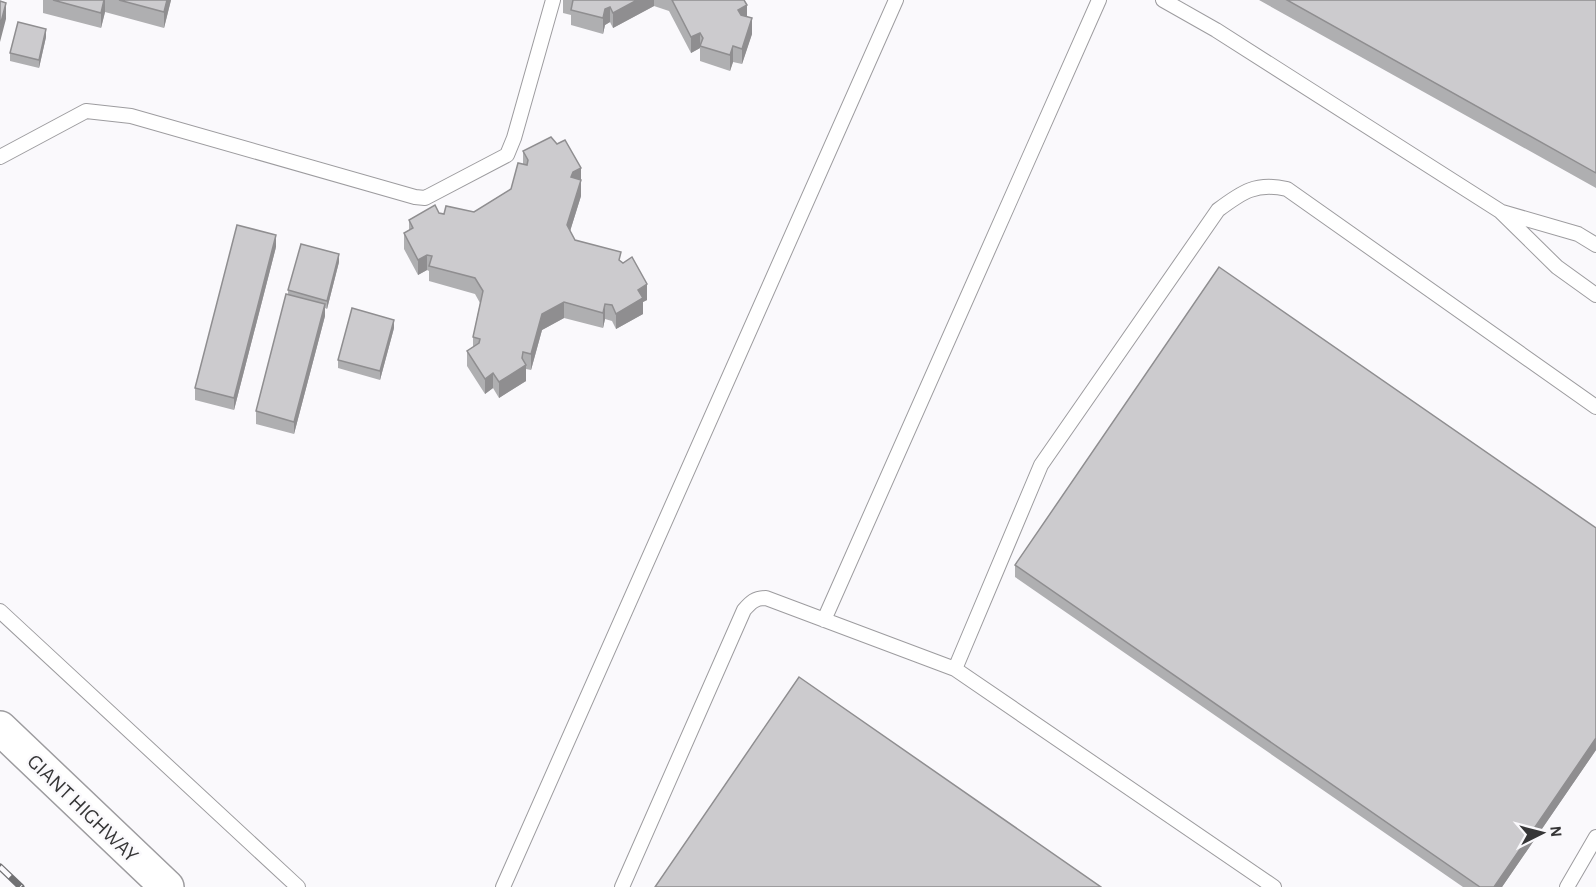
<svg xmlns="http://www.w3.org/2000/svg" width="1596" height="887" font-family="'Alegreya Sans',sans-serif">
  <rect width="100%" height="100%" fill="#faf9fc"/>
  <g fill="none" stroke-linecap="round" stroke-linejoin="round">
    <g stroke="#9d9c9f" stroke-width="16">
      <path id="service" d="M1163,0L1216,30L1500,211L1557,267L1596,295
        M0,157L86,111L131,116L415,197L425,198L507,155L514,138L553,0
        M1502,212L1578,234L1596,245
        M0,611L298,887
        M824,620L1099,0
        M955,669L1041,465L1218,210C1242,192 1256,182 1287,189L1596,407
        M503,887L896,0
        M622,887L744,610C751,602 755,598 766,598L955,669L1274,887
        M1567,887L1596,837"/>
    </g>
    <g stroke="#9d9c9f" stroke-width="36">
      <path id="tertiary" d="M0,728L167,887"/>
    </g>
    <use href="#service" stroke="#fff" stroke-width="14"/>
    <use href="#tertiary" stroke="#fff" stroke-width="33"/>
    <g stroke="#717173" stroke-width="7">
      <path id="rail" d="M0,867L21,887"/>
    </g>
    <use href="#rail" stroke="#faf9fc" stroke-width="4.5" stroke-dasharray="14" stroke-linecap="butt"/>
  </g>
  <path fill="#afafb1" d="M43,0H171L164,28L105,12L101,28L43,13Z
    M563,0H744L747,17L752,34L742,64L733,62L730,71L700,61V48L691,53L669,11L654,6L613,28L610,22L605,25L603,34L571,25V15L563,13Z
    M1259,0H1596V188Z
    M46,37L39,68L10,61V53Z
    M523,151L581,168V196L570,231L575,240L621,261L647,300L643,302V314L616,329L612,321L605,319L603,328L564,318L542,330L531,370L526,369V381L499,398L493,388L485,394L467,366V351L473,347V337L480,303L475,294L429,281V271L427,270L418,275L404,249V233L409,230V220L439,213L444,214L474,212L511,189L523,164Z
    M276,247L234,410L195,400V388Z
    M339,262L327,309L325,308V316L294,434L256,424V411L288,294V290Z
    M394,328L380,380L338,368V360Z
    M1596,528V750L1502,887H1463L1015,577V565Z"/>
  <path fill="#8f8e90" d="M104,0H105V12L101,28V13Z
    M167,0H171L164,28V12Z
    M637,0H654V6L613,28V13Z
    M6,3V19L0,42V26Z
    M747,5V21L738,26V10Z
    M610,7V22L605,25L603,34V18L605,9Z
    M752,18V34L742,64V49Z
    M46,29V37L39,68V60Z
    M700,33V48L691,53V37Z
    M733,46V62L730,71V55Z
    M581,168V196L567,241V225L571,177L573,172Z
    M276,235V247L234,410V398Z
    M339,254V262L327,309V301Z
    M427,255V270L418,275V260Z
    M647,284V300L643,302V314L616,329V314L638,290Z
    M564,302V318L542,330L531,370V354L542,314Z
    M325,304V316L294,434V422Z
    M605,304V319L603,328V313Z
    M394,320V328L380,380V371Z
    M523,352V367L526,365V381L499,398V382L522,358Z
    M493,373V388L485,394V379Z
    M1596,738V750L1502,887H1494Z"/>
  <path fill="#cccbce" stroke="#8f8e90" stroke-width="1.5" d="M53,0H104L101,13Z
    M119,0H167L164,12Z
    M573,0H637L613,13L610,7L605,9L603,18L571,10Z
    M672,0H744L747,5L738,10L741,15L752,18L742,49L733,46L730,55L700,46L703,38L700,33L691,37Z
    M1287,0H1596V173Z
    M0,1L6,3L0,26Z
    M18,22L46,29L39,60L10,53Z
    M551,137L557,144L565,140L581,168L573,172L571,177L581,180L567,225L575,240L621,252L619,260L623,263L632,257L647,284L638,290L643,298L616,314L612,305L605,304L603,313L564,302L542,314L531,354L523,352L522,358L526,365L499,382L493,373L485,379L467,351L479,343L480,339L473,337L483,291L475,278L429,266L432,256L427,255L418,260L404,233L413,228L409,220L435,205L439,213L444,214L446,206L474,212L511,189L518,163L527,165L528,160L523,151Z
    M237,225L276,235L234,398L195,388Z
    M301,244L339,254L327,301L288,290Z
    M1219,267L1596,528V738L1494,887H1480L1015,565Z
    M286,294L325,304L294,422L256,411Z
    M352,308L394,320L380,371L338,360Z
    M799,677L1101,887H655Z"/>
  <g text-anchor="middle" stroke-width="5" stroke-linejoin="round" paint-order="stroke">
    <g font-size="21" fill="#363637" stroke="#faf9fc">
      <text transform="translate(83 808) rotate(44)" y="7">GIANT HIGHWAY</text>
    </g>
  </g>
  <g transform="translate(1542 833) rotate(84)" stroke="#faf9fc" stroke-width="4.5" paint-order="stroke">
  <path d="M0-4.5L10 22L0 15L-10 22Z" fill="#363637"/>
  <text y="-9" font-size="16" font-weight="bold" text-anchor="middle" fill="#363637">N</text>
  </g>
</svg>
